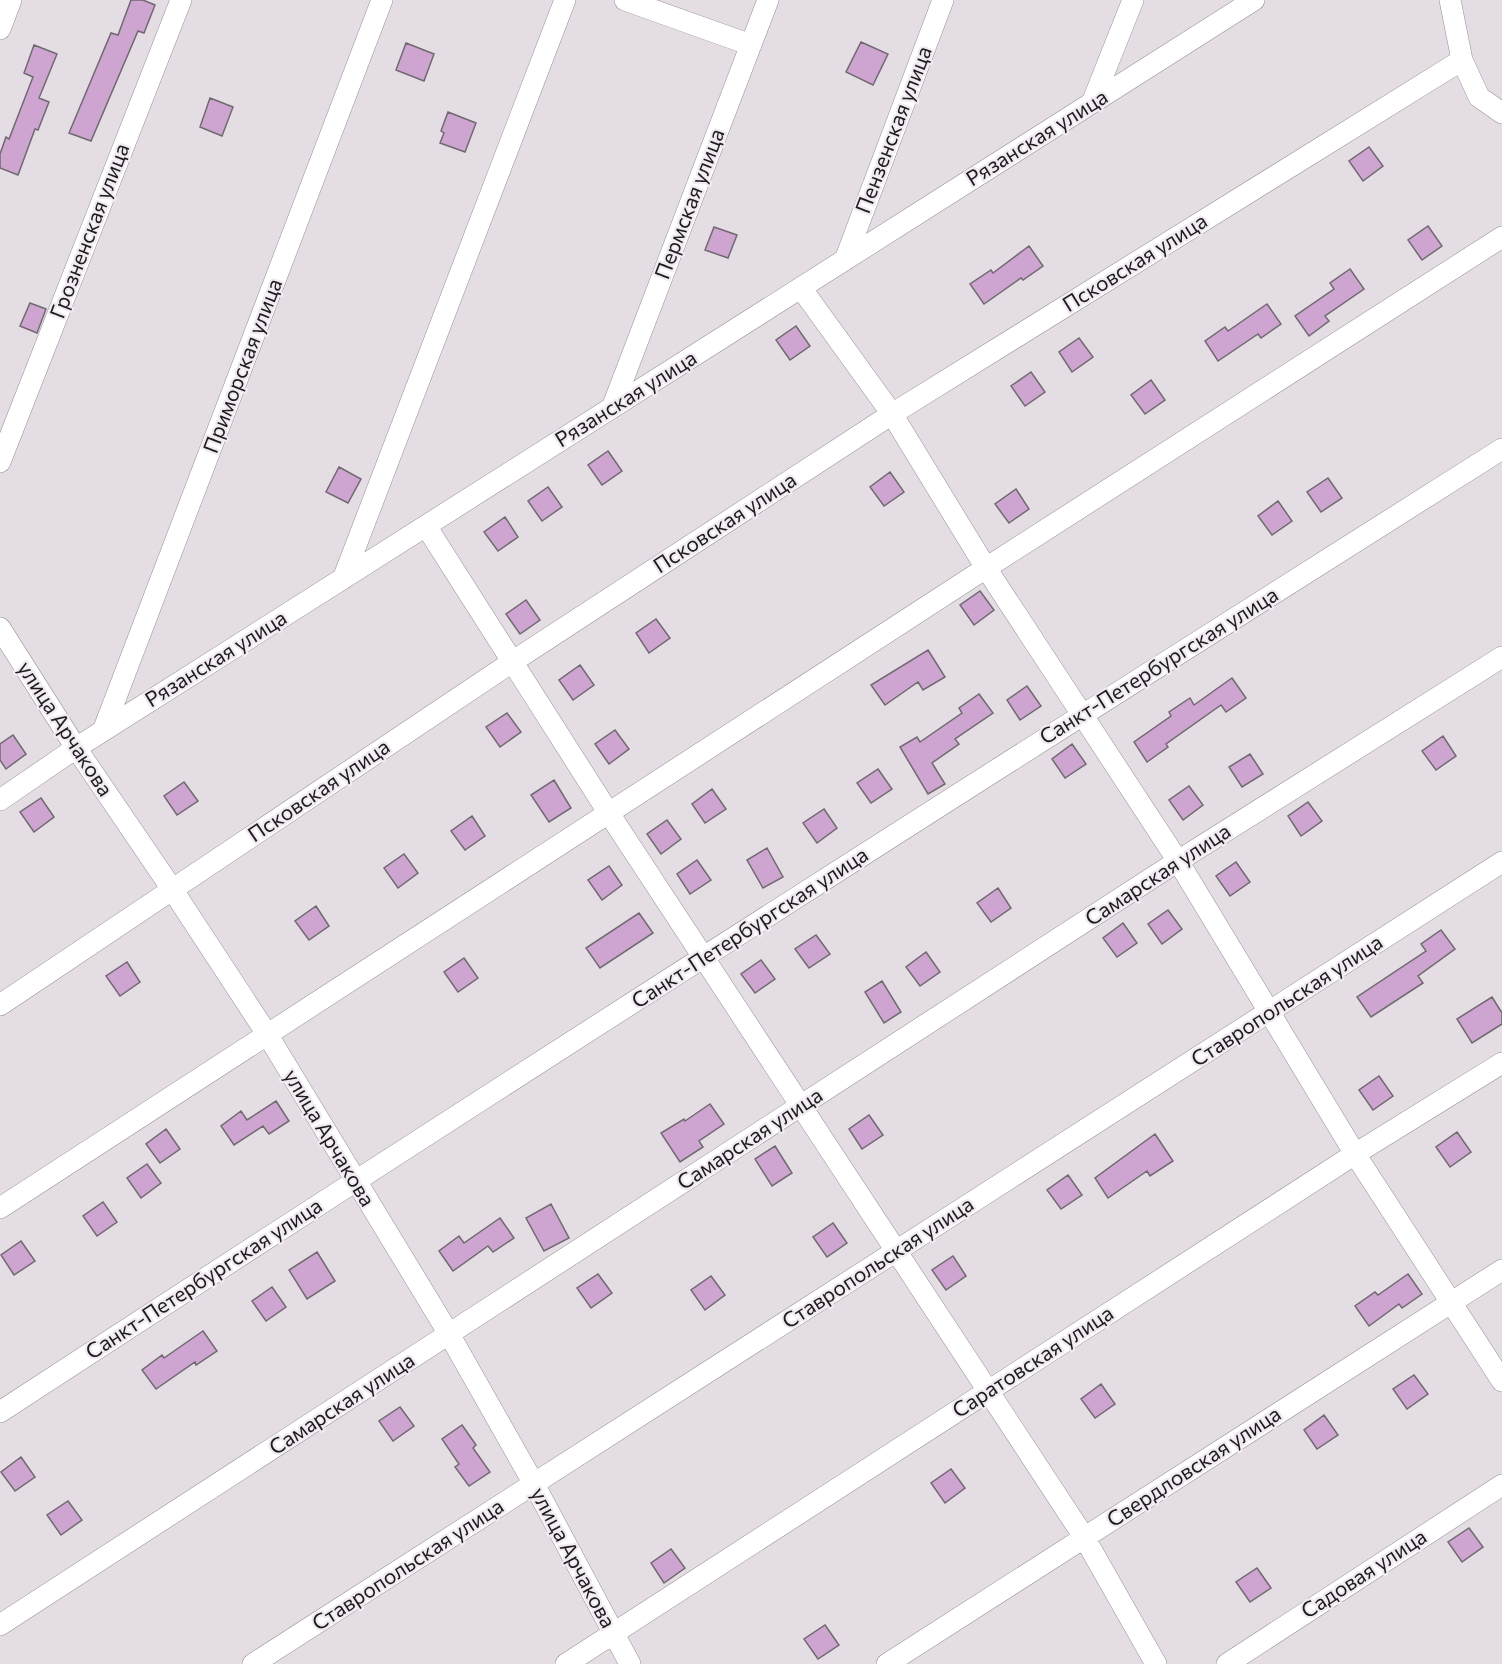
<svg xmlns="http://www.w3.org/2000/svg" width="1502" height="1664" font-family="Commissioner,sans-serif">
  <rect width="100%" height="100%" fill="#e4dde4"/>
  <path fill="#cea5d0" stroke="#706a70" stroke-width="1.5" d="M131,0H143L155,5L144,33L138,31L91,141L69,133L111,33L118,35Z
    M861,42L888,54L873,85L846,72Z
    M406,43L434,54L424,81L396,70Z
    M34,45L57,54L39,98L49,102L38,130L35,129L18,175L0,168V154L6,137L9,139L33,77L24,73Z
    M210,98L233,107L222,136L200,127Z
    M448,112L476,123L465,152L440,143L444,133L441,131Z
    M1369,147L1383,166L1363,181L1349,161Z
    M1428,226L1442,246L1422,260L1408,240Z
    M714,227L737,235L728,258L705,250Z
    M1029,246L1043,266L1023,280L1021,278L984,304L970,284L991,270L993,273Z
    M1350,269L1364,289L1325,316L1329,321L1309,336L1295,316L1334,289L1330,283Z
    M30,303L46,309L37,333L20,326Z
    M1267,304L1281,324L1261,338L1258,334L1218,361L1205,341L1225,327L1228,331Z
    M796,326L810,346L790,360L776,340Z
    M1079,338L1093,357L1072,372L1059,352Z
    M1031,372L1045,392L1025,406L1011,386Z
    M1151,380L1165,400L1145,414L1131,395Z
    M608,451L622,471L602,485L588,465Z
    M339,467L361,479L348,503L326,492Z
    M890,472L904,492L884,506L870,487Z
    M1328,478L1342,498L1321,512L1307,492Z
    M548,487L562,507L542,521L528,501Z
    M1016,489L1029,509L1009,523L995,504Z
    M1278,501L1292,521L1272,535L1258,516Z
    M505,517L518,537L498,551L484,532Z
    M980,591L994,610L974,625L960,605Z
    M526,600L540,620L520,634L506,614Z
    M656,619L670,638L649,653L636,633Z
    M928,650L945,677L923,690L918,682L885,705L871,685Z
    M580,665L594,685L573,700L559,680Z
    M1232,678L1246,698L1226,712L1221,705L1166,744L1168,747L1147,762L1134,742L1171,716L1169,712L1190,698L1194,705Z
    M1027,686L1041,706L1020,720L1007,700Z
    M979,694L993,713L955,739L959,744L932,763L945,784L928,794L900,747L917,737L920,742L962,713L959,708Z
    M507,713L521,732L500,747L486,727Z
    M615,730L629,749L609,764L595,744Z
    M13,735L26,754L6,769L0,760V744Z
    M1443,736L1456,756L1436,770L1422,751Z
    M1072,744L1086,764L1065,778L1052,759Z
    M1250,754L1263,774L1242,787L1229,767Z
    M878,769L892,789L871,803L857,783Z
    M554,780L571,808L549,822L531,795Z
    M184,782L198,801L177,815L164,796Z
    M1189,786L1203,805L1183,820L1169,800Z
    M712,789L726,809L705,823L692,804Z
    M41,798L54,817L34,832L20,812Z
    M1308,802L1322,821L1301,836L1288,816Z
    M824,809L837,828L817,843L803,823Z
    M472,816L485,836L465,850L451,831Z
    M667,820L681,839L661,854L647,834Z
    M767,848L783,877L763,888L747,860Z
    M404,854L418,873L398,888L384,868Z
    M697,860L711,880L690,894L677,874Z
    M1236,862L1250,882L1230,896L1216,876Z
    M609,866L622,885L602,900L588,880Z
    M998,888L1011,908L991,922L977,903Z
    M316,906L329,926L309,940L295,921Z
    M1168,910L1182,929L1162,944L1148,924Z
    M639,913L653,933L600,968L586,948Z
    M1123,923L1137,943L1117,957L1103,938Z
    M1441,930L1455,949L1418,976L1423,983L1371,1017L1357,997L1426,951L1421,944Z
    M816,935L830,954L809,968L795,949Z
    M926,952L940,972L920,986L906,967Z
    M464,958L478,978L458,992L444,972Z
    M761,960L775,979L755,993L741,974Z
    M127,962L140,982L120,996L106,976Z
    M882,981L901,1012L884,1023L865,992Z
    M1492,997L1502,1013V1024L1472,1043L1457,1019Z
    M1379,1076L1393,1096L1373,1110L1359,1090Z
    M276,1101L289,1121L269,1134L263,1126L234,1145L221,1126L241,1111L247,1120Z
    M710,1104L724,1124L699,1141L703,1147L680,1162L661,1133L684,1119L685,1121Z
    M869,1115L883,1135L862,1149L849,1129Z
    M166,1129L180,1149L160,1163L146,1144Z
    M1457,1132L1471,1152L1450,1167L1436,1147Z
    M1155,1134L1173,1161L1150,1176L1147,1171L1108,1198L1095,1178Z
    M775,1146L792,1173L772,1186L755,1159Z
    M147,1164L161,1183L141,1198L127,1178Z
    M1068,1175L1082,1195L1061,1209L1047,1190Z
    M103,1202L117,1222L97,1236L83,1216Z
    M551,1204L569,1238L544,1251L526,1218Z
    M500,1218L514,1238L493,1252L488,1246L453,1271L439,1251L459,1236L464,1243Z
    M833,1223L847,1243L827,1257L813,1237Z
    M21,1241L35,1261L14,1275L1,1255Z
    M317,1252L335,1281L307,1299L289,1270Z
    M953,1256L966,1276L946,1290L932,1270Z
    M598,1274L612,1293L591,1308L577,1288Z
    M1408,1274L1422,1294L1402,1308L1399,1304L1369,1326L1355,1306L1375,1292L1378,1295Z
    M711,1276L725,1295L705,1310L691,1290Z
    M272,1287L286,1307L266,1321L252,1301Z
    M203,1331L217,1351L196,1365L195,1362L156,1389L142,1370L162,1355L164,1358Z
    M1414,1375L1428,1394L1407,1409L1393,1389Z
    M1101,1384L1115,1404L1095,1418L1081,1399Z
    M400,1407L414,1426L393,1441L379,1421Z
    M1324,1415L1338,1435L1317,1449L1304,1430Z
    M462,1425L476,1445L473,1448L490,1472L469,1486L455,1467L459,1464L442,1439Z
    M21,1457L35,1477L15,1491L1,1472Z
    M951,1469L965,1488L945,1503L931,1483Z
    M68,1501L82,1520L61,1535L47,1515Z
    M1469,1528L1483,1547L1462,1562L1448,1542Z
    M671,1549L685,1568L664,1583L651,1563Z
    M1257,1568L1271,1588L1250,1602L1236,1582Z
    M825,1625L839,1645L818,1659L804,1639Z"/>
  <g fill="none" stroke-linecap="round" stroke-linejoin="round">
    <g stroke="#979198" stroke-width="22">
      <path id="minor" d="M625,0L751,45
        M1450,0L1462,60L1479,97L1502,113
        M0,29L11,0
        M1092,103L1133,0
        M845,260L943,0
        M801,288L892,414L986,568L1178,861L1355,1154L1502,1381
        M612,408L768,0
        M0,462L181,0
        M426,526L608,812L1084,1537L1156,1664
        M343,579L565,0
        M0,628L76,748L172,889L267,1034L449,1334L534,1484L630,1664
        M103,731L382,0
        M0,800L76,748L1254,0
        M0,1005L512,662L892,414L1462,60
        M0,1208L986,568L1502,237
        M0,1412C498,1087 999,767 1502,449
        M0,1625L1178,861L1502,657
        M253,1664L1502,862
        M566,1664L1355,1154L1502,1063
        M887,1664L1502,1270
        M1227,1664L1502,1485"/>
    </g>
    <use href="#minor" stroke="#fff" stroke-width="21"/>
  </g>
  <g text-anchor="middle" stroke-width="4.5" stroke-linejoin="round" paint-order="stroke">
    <g font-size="21" fill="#1d1b1d" stroke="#f1eaf2">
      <text transform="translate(894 130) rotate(-69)" y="7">Пензенская улица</text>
      <text transform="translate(1037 138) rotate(-32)" y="7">Рязанская улица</text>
      <text transform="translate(690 204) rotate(-69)" y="7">Пермская улица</text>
      <text transform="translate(90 231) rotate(-69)" y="7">Грозненская улица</text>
      <text transform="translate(1135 263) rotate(-32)" y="7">Псковская улица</text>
      <text transform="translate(243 366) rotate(-69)" y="7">Приморская улица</text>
      <text transform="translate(626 399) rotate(-32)" y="7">Рязанская улица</text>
      <text transform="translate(725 523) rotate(-33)" y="7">Псковская улица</text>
      <text transform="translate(216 659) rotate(-32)" y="7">Рязанская улица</text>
      <text transform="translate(1159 666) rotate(-32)" y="7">Санкт-Петербургская улица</text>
      <text transform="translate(65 729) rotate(57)" y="7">улица Арчакова</text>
      <text transform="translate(319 791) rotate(-34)" y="7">Псковская улица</text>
      <text transform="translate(1158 875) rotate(-33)" y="7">Самарская улица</text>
      <text transform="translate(750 928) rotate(-33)" y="7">Санкт-Петербургская улица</text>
      <text transform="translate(1287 1001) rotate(-33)" y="7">Ставропольская улица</text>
      <text transform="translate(329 1138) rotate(59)" y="7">улица Арчакова</text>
      <text transform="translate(750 1139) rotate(-33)" y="7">Самарская улица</text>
      <text transform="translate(878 1263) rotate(-33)" y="7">Ставропольская улица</text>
      <text transform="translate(204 1279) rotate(-33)" y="7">Санкт-Петербургская улица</text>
      <text transform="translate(1033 1362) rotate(-33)" y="7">Саратовская улица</text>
      <text transform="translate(342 1404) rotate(-33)" y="7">Самарская улица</text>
      <text transform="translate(1194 1467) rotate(-33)" y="7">Свердловская улица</text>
      <text transform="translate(573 1558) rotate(62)" y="7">улица Арчакова</text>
      <text transform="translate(408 1565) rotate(-33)" y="7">Ставропольская улица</text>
      <text transform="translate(1364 1574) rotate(-33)" y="7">Садовая улица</text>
    </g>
  </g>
</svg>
